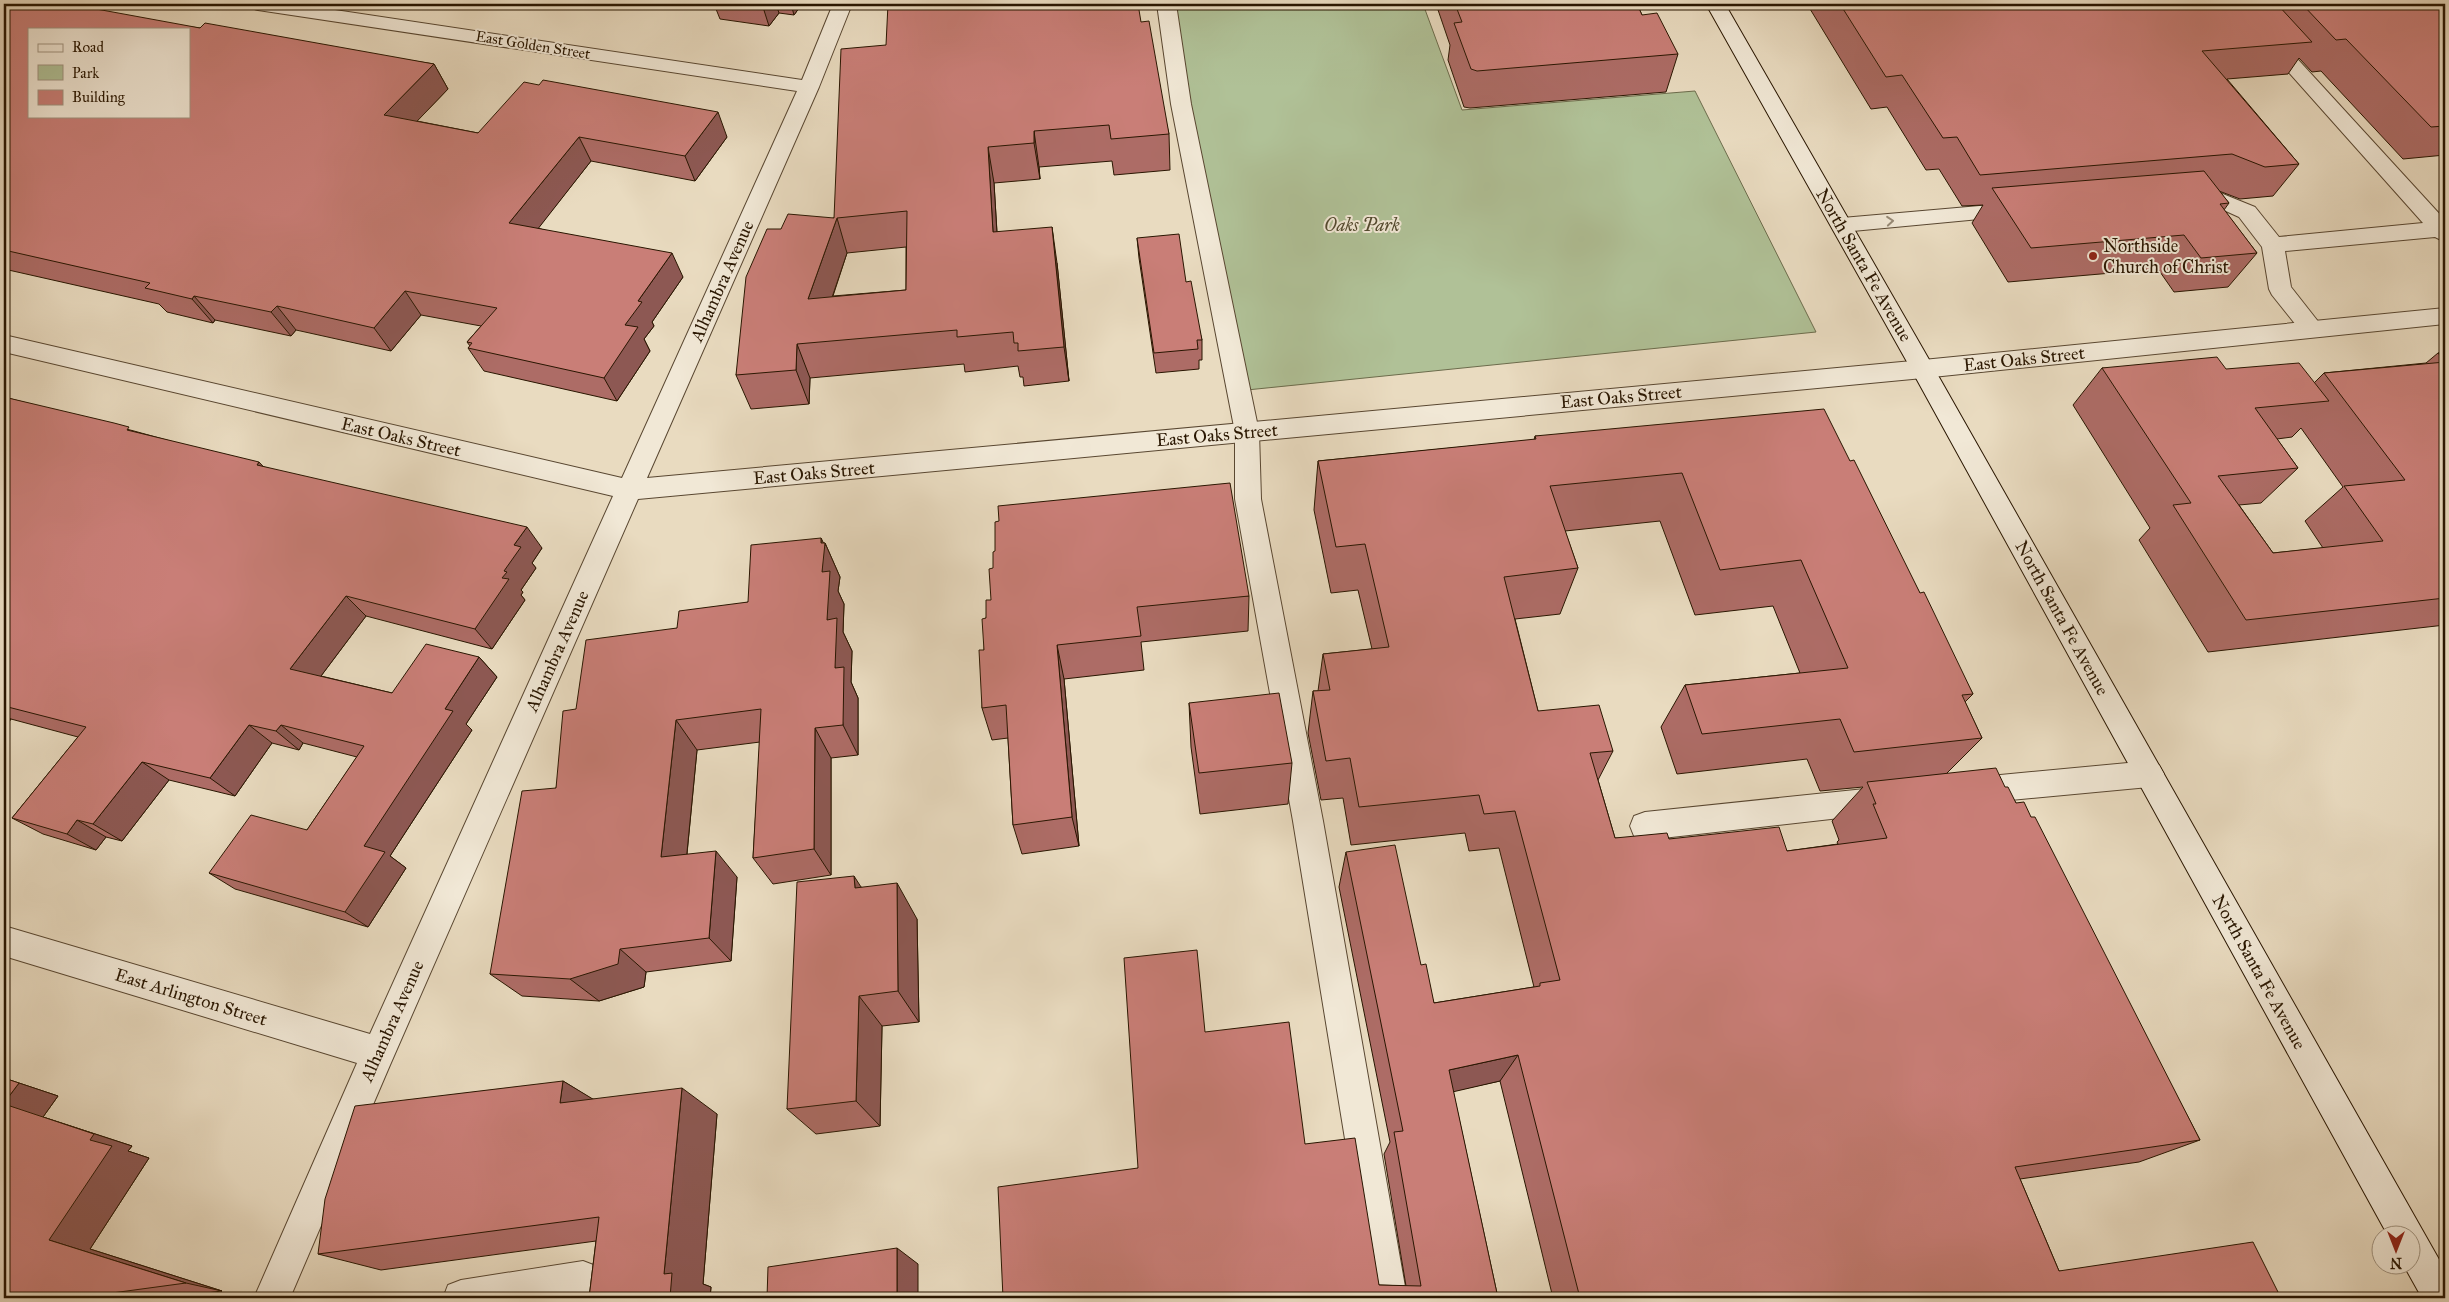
<svg xmlns="http://www.w3.org/2000/svg" width="2449" height="1302" font-family="'IM FELL Great Primer',serif">
  <rect width="100%" height="100%" fill="#e9dbc0"/>
  <filter id="stains"><feTurbulence type="fractalNoise" baseFrequency=".004" numOctaves="4"/><feColorMatrix values="0 0 0 0 .2 0 0 0 0 .09 0 0 0 0 .02 0 0 0 .5 -.17"/></filter>
  <radialGradient id="worn" r=".72"><stop offset=".6" stop-color="#630" stop-opacity="0"/><stop offset="1" stop-color="#630" stop-opacity=".3"/></radialGradient>
  <path fill="#b0c197" stroke="#6c6c4c" d="M1166,4H1423L1462,110L1695,91L1816,332L1237,391Z"/>
  <g fill="none" stroke-linecap="round" stroke-linejoin="round">
    <g stroke="#594731" stroke-width="2">
      <path id="lane" d="M1157,4H1176L1191,104L1259,432L1261,499L1323,821L1407,1298H1371L1293,821L1235,499V432L1171,104Z
        M2228,4H2247L2445,220V242L2435,237L2285,251L2291,287L2324,329L2320,335L2312,337L2304,335L2272,295L2269,289L2262,247L2239,217L2206,202L2186,201L2183,196L2186,191L2208,188L2255,207L2279,237L2423,223Z
        M2014,203L2022,205L2025,210L2022,215L1842,232L1834,230L1831,225L1834,220L1842,218Z
        M2149,761L2159,765L2164,774L2159,783L2149,787L1969,804L1959,800L1954,791L1959,782L1969,778Z
        M1884,787L1894,791L1899,800L1894,809L1884,813L1645,840L1634,836L1630,826L1634,816L1645,812Z
        M583,1261L596,1266L601,1279L599,1298H443L448,1285L461,1280Z"/>
    </g>
    <g stroke="#594731" stroke-width="2">
      <path id="street" d="M249,4H295L802,80L833,4H852L819,87L647,478L1923,360L2445,308V324L1923,378L638,499L390,1065L290,1298H254L357,1063L4,956V926L370,1034L613,496L4,352V335L622,478L797,91L258,10L251,8Z"/>
    </g>
    <g stroke="#291601" stroke-width="2">
      <path id="secondary" d="M1706,4H1725L1931,363L2445,1270V1298H2422L2403,1264H2412V1234H2387L1911,369Z"/>
    </g>
    <use href="#lane" fill="#f1e8d6" fill-rule="evenodd"/>
    <use href="#street" fill="#f1e8d6" fill-rule="evenodd"/>
    <use href="#secondary" fill="#f1e8d6" fill-rule="evenodd"/>
  </g>
  <path fill="#ad6c66" stroke="#291601" fill-rule="evenodd" d="M4,4L200,28L434,64L448,89L417,121L478,133L727,137L695,181L591,161L538,228L683,277L652,322L654,326L644,339L650,351L617,401L484,371L468,348L470,346L467,342L481,326L421,315L391,351L296,330L291,336L215,320L213,323L167,312L159,304L4,269Z
    M714,4H802L794,15L779,13L769,26L720,19Z
    M1436,4H1637L1642,15L1678,54L1666,92L1470,108L1464,107L1448,60L1450,45Z
    M1807,4H2445V155L2403,159L2321,71L2312,72L2299,58L2288,74L2227,79L2299,164L2273,196L2240,199L2219,191L2229,203L2224,210L2257,253L2228,287L2174,292L2158,269L2008,282L1972,223L1983,205L1962,206L1939,169L1926,170L1887,107L1871,109Z
    M1141,22L1169,134L1170,170L1114,175L1112,161L1039,167L1040,179L994,183L997,232L1057,263L1069,381L1024,386L1023,377H1020L1018,366L965,372L964,364L810,378L809,404L751,409L736,375L781,229L834,218L886,45ZM906,247V290L833,296L847,253Z
    M1137,238L1186,282L1202,340V360H1199V369L1156,373L1139,258Z
    M2445,352V625L2208,652L2139,540L2150,528L2073,405L2102,368L2314,383L2324,373L2426,363L2438,353ZM2301,428L2343,487L2305,521L2323,548L2273,553L2239,505L2261,503L2298,468L2277,439L2292,437Z
    M4,397L134,431L264,467L542,548L532,563L536,568L521,590L523,592L521,595L525,600L492,649L366,616L321,676L392,693L479,657L497,677L466,724L472,730L390,856L406,868L368,927L235,889L209,873L307,830L357,757L303,743L299,750L272,743L235,796L169,780L122,841L106,837L96,850L43,834L12,818L78,737L11,719L4,728Z
    M1535,436L1850,461L1973,694L1965,702L1982,738L1946,774L2005,787L2016,803L2031,817L2200,1140L2139,1162L2020,1179L2059,1271L2281,1298H1553L1500,1081L1453,1091L1498,1298H1003L1138,1168L1205,1032L1305,1144L1379,1285L1406,1286L1384,1154L1390,1142L1339,887L1346,852L1421,965L1434,1003L1534,987L1499,848L1469,851L1465,833L1351,845L1343,798L1321,800L1308,733L1313,691H1318L1323,654L1372,649L1358,590L1331,593L1314,510L1318,461L1534,440ZM1660,521L1695,615L1773,606L1800,673L1685,685L1661,727L1677,774L1807,759L1820,791L1863,787L1832,821L1839,840L1837,842L1838,844L1787,851L1669,839L1615,838L1598,780L1613,751L1538,711L1515,619L1560,614L1578,568L1565,531Z
    M821,538L823,543H825L840,577L838,591L844,604L843,632L852,651L851,682L858,698V755L831,758V875L773,884L753,858L760,742L697,750L687,854L737,877L731,961L646,972L644,987L599,1001L522,996L490,974L556,788L576,709L677,628L748,602Z
    M1249,596L1248,631L1141,642L1144,670L1064,679L1079,846L1022,854L1013,825L1008,738L992,740L982,708L984,650L986,618L991,600Z
    M1189,703L1292,763L1288,804L1200,814L1191,747Z
    M2445,830V841L2440,833Z
    M861,887L917,919L919,1022L882,1026L880,1126L816,1134L787,1109Z
    M4,1078L58,1096L43,1117L132,1146L128,1151L149,1158L90,1249L222,1291L164,1298H4Z
    M563,1081L592,1099L717,1114L703,1284L711,1287L710,1298H589L596,1241L381,1270L318,1254Z"/>
  <path fill="#8d5853" stroke="#291601" d="M762,4H776L779,13L769,26Z
    M791,4H802L794,15Z
    M434,64L448,89L399,140L384,115Z
    M718,112L727,137L695,181L685,156Z
    M1034,131L1039,167L1040,179L1034,143Z
    M579,137L591,161L523,248L509,223Z
    M988,147L994,183L999,268L993,232Z
    M837,218L847,253L820,333L808,299Z
    M1052,227L1057,263L1069,381L1064,347Z
    M672,253L683,277L652,322L654,326L644,339L650,351L617,401L604,378L625,325L638,301Z
    M405,291L421,315L391,351L374,328Z
    M194,296L215,320L213,323L192,299Z
    M277,306L296,330L291,336L271,312Z
    M797,344L810,378L809,404L796,370Z
    M259,462L280,484L257,465Z
    M527,527L542,548L532,563L536,568L521,590L523,592L521,595L525,600L492,649L475,629L502,578L504,571L514,545Z
    M821,538L825,546V543L840,577L838,591L844,604L843,632L852,651L851,682L858,698V755L843,725L835,668L827,620L822,572Z
    M346,596L366,616L312,688L290,669Z
    M1057,645L1064,679L1079,846L1072,817Z
    M479,657L497,677L466,724L472,730L390,856L406,868L368,927L345,912L364,846L445,709Z
    M4,715L11,719L4,728Z
    M676,720L697,750L684,883L661,857Z
    M249,725L272,743L235,796L210,778Z
    M281,725L303,743L299,750L276,731Z
    M815,728L831,758V875L814,849Z
    M142,762L169,780L122,841L93,824Z
    M77,820L106,837L96,850L67,834Z
    M716,851L737,877L731,961L709,938Z
    M854,876L877,912L855,888Z
    M897,883L917,919L919,1022L898,991Z
    M620,949L646,972L644,987L599,1001L570,979Z
    M859,996L882,1026L880,1126L856,1101Z
    M1518,1055L1500,1081L1435,1096L1449,1070Z
    M563,1081L606,1107L560,1103Z
    M19,1083L58,1096L43,1117L132,1146L128,1151L149,1158L90,1249L222,1291L186,1283L49,1240L90,1140L4,1104V1103Z
    M682,1088L717,1114L703,1284L711,1287L710,1298H670L664,1274Z
    M897,1248L918,1264V1298H897Z
    M112,1293L141,1298H112Z"/>
  <path fill="#c97e77" stroke="#291601" fill-rule="evenodd" d="M4,4H69L200,28L205,23L434,64L384,115L478,133L524,82L539,85L543,80L718,112L685,156L579,137L509,223L672,253L638,301L642,302L625,325L638,327L604,378L468,348L472,343L467,342L497,308L405,291L374,328L277,306L271,312L194,296L192,299L145,288L150,283L4,250ZM29,29H189V116H29Z
    M888,4H1138L1141,22L1149,21L1169,134L1111,139L1109,125L1034,131V143L988,147L993,232L1052,227L1064,347L1018,351V343H1014L1013,332L957,337V330L797,344L796,370L736,375L746,277L767,229H781L788,214L834,218L841,49L886,45ZM907,211L906,290L808,299L837,218Z
    M1455,4H1637L1642,15L1657,13L1678,54L1477,71L1471,69L1454,23L1462,22Z
    M1840,4H2277L2312,42L2202,51L2299,164L2265,167L2232,154L1980,175L1957,137L1943,138L1902,75L1886,77Z
    M2302,4H2445V126L2431,127L2346,39L2336,40Z
    M2204,171L2229,203L2220,204L2257,253L2201,258L2184,235L2031,248L1992,188Z
    M1179,234L1186,282L1191,281L1202,340H1197L1198,349L1154,353L1137,238Z
    M2445,352V598L2246,620L2173,505L2191,503L2102,368L2217,357L2226,369L2299,363L2329,401L2255,408L2298,468L2218,476L2273,553L2383,541L2344,486L2405,480L2324,373L2445,362L2438,353Z
    M4,397L114,423L129,427L127,430L259,462L257,465L527,527L514,545L521,547L504,571L507,572L502,578L509,579L475,629L346,596L290,669L392,693L426,644L479,657L445,709L453,711L364,846L385,852L345,912L209,873L251,815L307,830L364,746L281,725L276,731L249,725L210,778L142,762L93,824L77,820L67,834L12,818L86,727L4,706Z
    M1824,409L1850,461L1854,460L1920,593L1924,592L1973,694L1962,695L1982,738L1854,752L1840,719L1702,734L1685,685L1848,668L1801,560L1720,570L1682,473L1550,486L1578,568L1504,577L1538,711L1599,705L1613,751L1590,753L1615,838L1667,833L1669,839L1779,827L1787,851L1887,838L1873,804H1876L1867,782L1996,768L2005,787H2008L2016,803L2024,802L2031,817H2035L2200,1140L2015,1167L2059,1271L2253,1242L2281,1298H1580L1518,1055L1449,1070L1498,1298H1003L998,1187L1138,1168L1124,958L1197,950L1205,1032L1289,1022L1305,1144L1355,1138L1379,1285L1421,1286L1394,1132L1403,1131L1346,852L1395,845L1421,965L1426,964L1434,1003L1540,986V983L1560,980L1515,811L1484,814L1479,795L1359,807L1350,758L1326,761L1313,691L1330,690L1323,654L1389,647L1365,544L1336,547L1318,461L1536,439L1535,436Z
    M1230,483L1249,596L1137,607L1141,636L1057,645L1072,817L1013,825L1006,705L982,708L979,650H984L982,619L986,618V600H991L989,569L993,568V552L995,551V522L999,521L998,506Z
    M821,538V543H825L822,572L830,571L827,620L837,618L835,668L844,667L843,725L815,728L814,849L753,858L761,709L676,720L661,857L716,851L709,938L620,949L618,964L570,979L490,974L522,791L556,788L563,711L576,709L586,640L677,628L679,611L748,602L751,545Z
    M1279,693L1292,763L1199,773L1189,703Z
    M854,876L855,888L897,883L898,991L859,996L856,1101L787,1109L797,882Z
    M4,1078L19,1083L4,1103Z
    M563,1081L560,1103L682,1088L664,1274L672,1273L670,1298H589L599,1217L318,1254L325,1199L355,1106Z
    M4,1104L94,1134L90,1140L112,1146L49,1240L186,1283L112,1293V1298H4Z
    M897,1248V1298H767L768,1267Z"/>
  <defs><path id="oneway-chevron" d="M-2-3.5L2.5 0L-2 3.5" fill="none" stroke-width="1.6" stroke-linecap="round" stroke-linejoin="round" transform="scale(1.25)"/></defs>
  <use stroke="#978a76" href="#oneway-chevron" transform="translate(1890 221) rotate(-5)"/>
  <circle fill="#8f2418" stroke="#f1e8d6" stroke-width="2" cx="2093" cy="256" r="5"/>
  <g text-anchor="middle" stroke-width="4" stroke-linejoin="round" paint-order="stroke">
    <g font-size="15" fill="#291601" stroke="#f1e8d6">
      <text transform="translate(533 45) rotate(9)" y="5">East Golden Street</text>
    </g>
    <g font-size="18" font-style="italic" fill="#52492e" stroke="#f1e8d6">
      <text x="1362" y="231">Oaks Park</text>
    </g>
    <g font-size="18" fill="#291601" stroke="#f1e8d6" text-anchor="start">
      <text x="2103" y="252">Northside<tspan x="2103" dy="21">Church of Christ</tspan></text>
    </g>
    <g font-size="18" fill="#291601" stroke="#f1e8d6">
      <text transform="translate(1864 265) rotate(60)" y="6">North Santa Fe Avenue</text>
      <text transform="translate(722 281) rotate(-66)" y="6">Alhambra Avenue</text>
      <text transform="translate(2024 359) rotate(-6)" y="6">East Oaks Street</text>
      <text transform="translate(1621 397) rotate(-5)" y="6">East Oaks Street</text>
      <text transform="translate(1217 435) rotate(-5)" y="6">East Oaks Street</text>
      <text transform="translate(401 437) rotate(13)" y="6">East Oaks Street</text>
      <text transform="translate(814 473) rotate(-5)" y="6">East Oaks Street</text>
      <text transform="translate(2062 618) rotate(61)" y="6">North Santa Fe Avenue</text>
      <text transform="translate(557 651) rotate(-66)" y="6">Alhambra Avenue</text>
      <text transform="translate(2259 972) rotate(61)" y="6">North Santa Fe Avenue</text>
      <text transform="translate(191 997) rotate(17)" y="6">East Arlington Street</text>
      <text transform="translate(392 1021) rotate(-66)" y="6">Alhambra Avenue</text>
    </g>
  </g>
  <rect width="2449" height="1302" fill="none" stroke="#e9dbc0" stroke-width="20"/>
  <rect x="5" y="5" width="2439" height="1292" fill="none" stroke="#291601" stroke-width="2.5"/>
  <rect x="10" y="10" width="2429" height="1282" fill="none" stroke="#291601"/>
  <rect x="28" y="28" width="162" height="90" fill="#f1e8d6" stroke="#a19481"/>
  <rect x="38" y="44" width="25" height="8" fill="#f1e8d6" stroke="#a19481"/>
  <text x="72" y="52" font-size="15" fill="#291601">Road</text>
  <rect x="38" y="65" width="25" height="15" fill="#b0c197" stroke="#a19481"/>
  <text x="72" y="78" font-size="15" fill="#291601">Park</text>
  <rect x="38" y="90" width="25" height="15" fill="#c97e77" stroke="#a19481"/>
  <text x="72" y="102" font-size="15" fill="#291601">Building</text>
  <g transform="translate(2396 1250) rotate(180)"><circle r="24" fill="#f1e8d6" stroke="#a19481"/>
  <path d="M0-4L9 19L0 12L-9 19Z" fill="#8f2418"/>
  <text y="-8" font-size="14" font-weight="bold" text-anchor="middle" fill="#291601">N</text>
  </g>
  <rect width="100%" height="100%" filter="url(#stains)"/>
  <rect width="100%" height="100%" fill="url(#worn)"/>
</svg>
